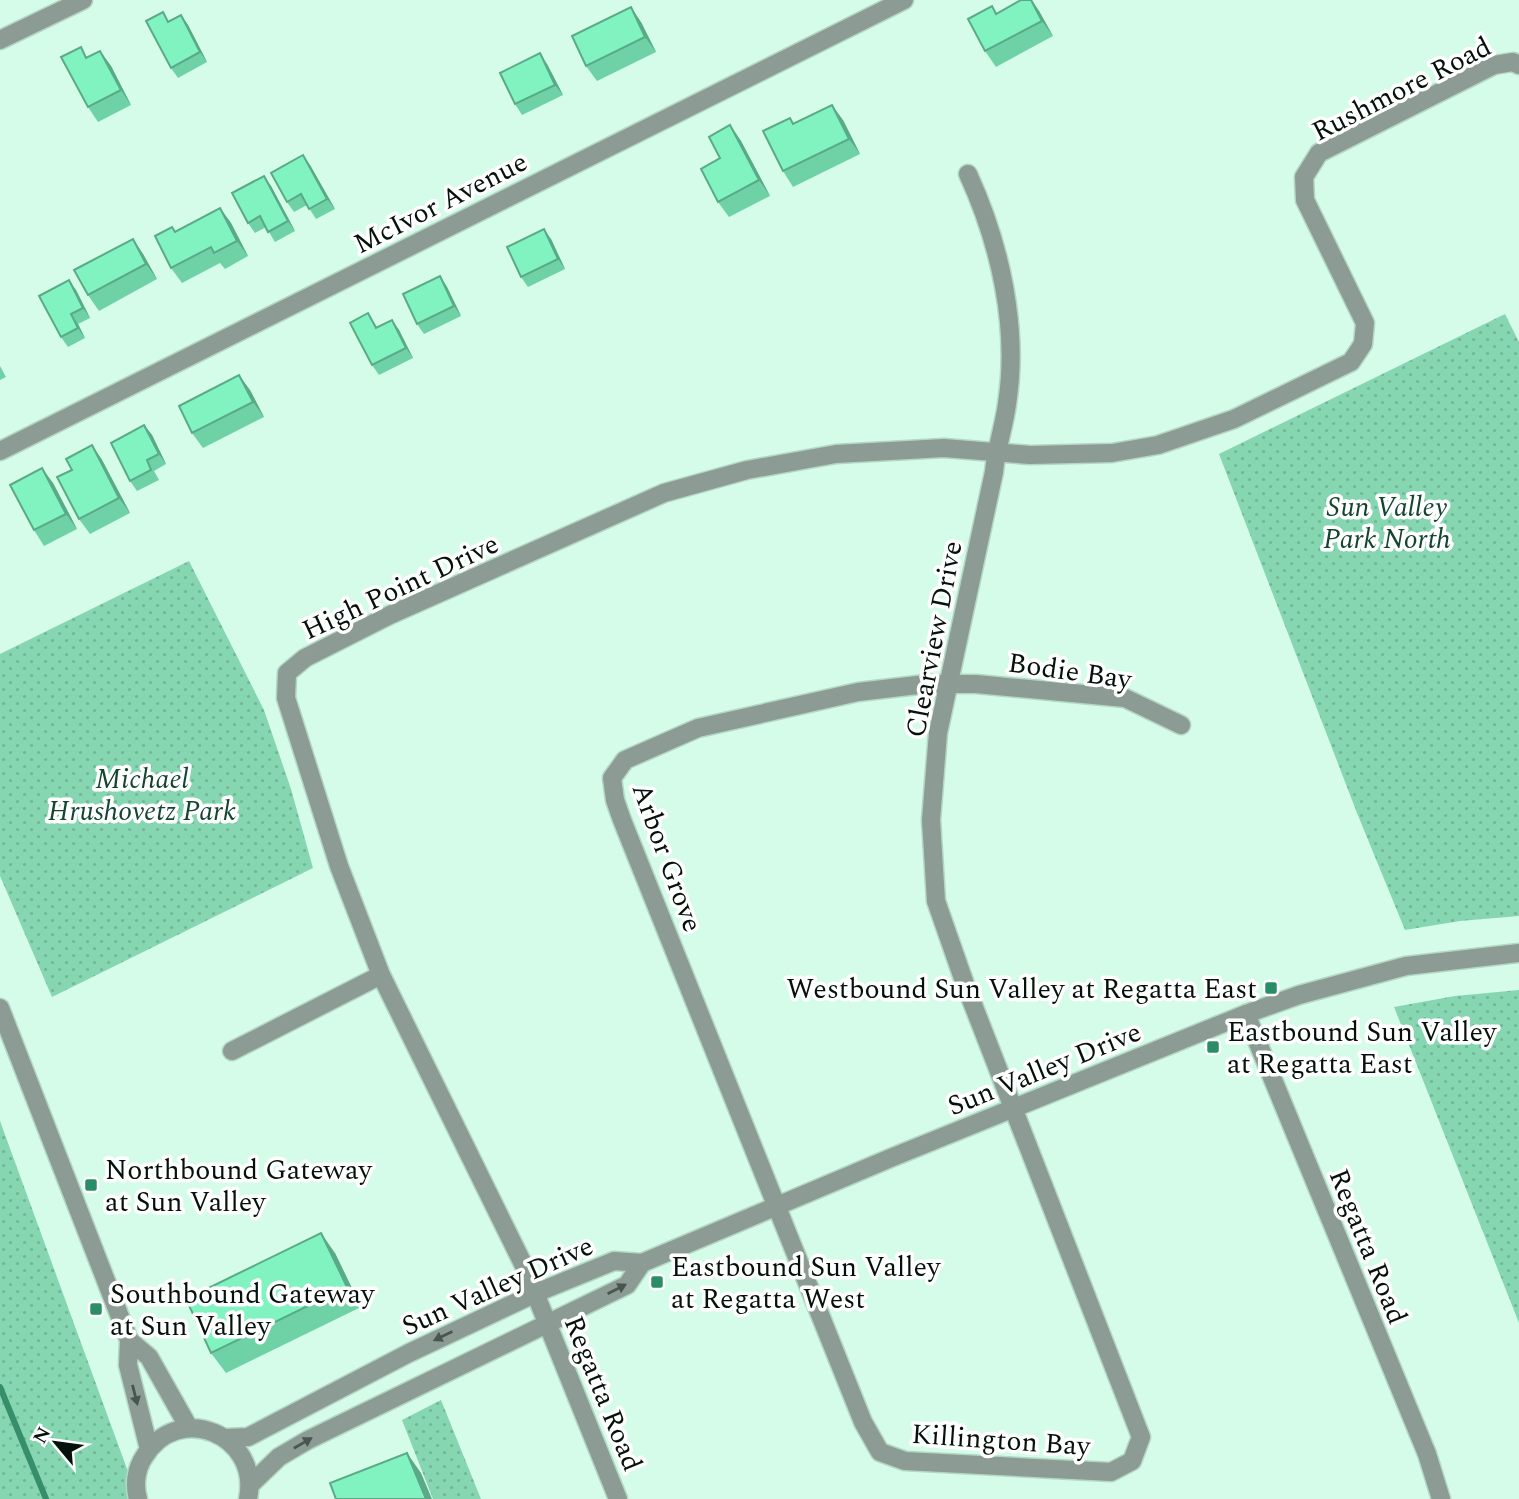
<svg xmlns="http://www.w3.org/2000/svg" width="1519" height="1499" font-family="Spectral,serif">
  <defs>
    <pattern id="park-dots" width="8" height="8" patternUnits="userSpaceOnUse" patternTransform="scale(1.75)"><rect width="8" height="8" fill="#86d6b1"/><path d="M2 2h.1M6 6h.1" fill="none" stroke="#72b797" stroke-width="1.8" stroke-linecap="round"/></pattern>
  </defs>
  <rect width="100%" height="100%" fill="#d5fce8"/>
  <path fill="url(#park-dots)" d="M1505,314L1519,342V916L1460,921L1405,930L1357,813L1219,454Z
    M189,561L264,710L291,789L313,868L52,997L0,876V654Z
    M1519,990V1323L1394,1007L1455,996Z
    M0,1121L138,1499H0Z
    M441,1400L481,1499H433L402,1420Z"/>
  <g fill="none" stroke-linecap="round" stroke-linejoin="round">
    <path stroke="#378e6a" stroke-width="6" d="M0,1387L46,1499"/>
    <g stroke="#b4d7c5" stroke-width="21">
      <path id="minor" d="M968,174C1000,244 1019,327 1007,404C1004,427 996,449 994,472L938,733L931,820L936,901L965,984L1141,1437L1132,1461L1111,1472L905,1461L880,1452L863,1422L622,820L615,800L612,778L625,760L698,728L858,692L926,684H976L1125,698L1181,725
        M1246,1014L1427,1454L1441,1499
        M232,1051L381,975
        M618,1499L525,1268L381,975L339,866L286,698L287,673L305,658L390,615L664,493L747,470L836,454L944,448L1030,455L1112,453L1158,445L1234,419L1351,362L1363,344L1365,323L1305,200L1304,177L1319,153L1494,65L1513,62L1519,65"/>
    </g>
    <g stroke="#b4d7c5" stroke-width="21">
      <path id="tertiary" d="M0,40L83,0
        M0,451L904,0
        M0,1008L129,1340L128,1365L149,1449
        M129,1340L149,1357L189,1428
        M225,1438L248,1437L409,1353L536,1293L614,1261L642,1263L893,1157L1246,1014L1299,995L1406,966L1519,953
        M250,1485L279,1457L308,1440L627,1285L642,1263
        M138,1499C134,1485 136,1469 144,1457C178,1400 261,1435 248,1499"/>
    </g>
    <use href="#minor" stroke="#8c9b93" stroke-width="18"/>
    <use href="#tertiary" stroke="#8c9b93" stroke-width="18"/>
  </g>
  <path fill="#6fd1a6" d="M1021,0H1032L1039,11L1053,36L996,67L985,51L992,6L997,13Z
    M181,15L188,25L207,62L178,78L171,68L169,21Z
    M641,22L656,52L597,81L586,66Z
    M100,51L111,66L131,105L98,122L88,107V57Z
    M547,64L563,95L522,115L515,104Z
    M790,118L794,124L843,120L860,154L793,187L783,171Z
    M730,125L741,141L770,196L729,217L718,202L720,158Z
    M310,165L335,209L316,219L307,205L294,212L287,202Z
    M271,186L295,231L275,242L266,227L255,233L248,223Z
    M220,208L231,223L248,256L225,269L220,263L182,283L171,268L172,227L175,232Z
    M133,239L143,254L157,279L99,311L88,295Z
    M551,239L565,269L528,287L521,277Z
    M440,276L447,287L461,316L424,334L417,324Z
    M76,290L90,318L78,324L85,338L68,347L61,337Z
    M368,313L377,327L392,320L399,330L413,358L379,375L372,365Z
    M0,366L6,377L0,380Z
    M250,390L264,417L203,448L192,433Z
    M144,425L152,435L166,464L154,471L159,480L137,491L130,481Z
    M92,445L102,460L130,513L90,534L79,519L72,470Z
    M53,483L77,529L44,546L34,530Z
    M335,1253L361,1307L226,1373L211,1353Z"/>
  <path fill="#5aaa87" d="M1031,0L1039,11L1053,36L1042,21Z
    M631,7L641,22L656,52L645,37Z
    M181,15L188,25L207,62L200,52Z
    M100,51L111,66L131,105L121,90Z
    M540,53L547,64L563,95L555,85Z
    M832,105L843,120L860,154L849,139Z
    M730,125L741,141L770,196L759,180Z
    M303,155L310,165L335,209L327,199Z
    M264,176L271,186L295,231L288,221Z
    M220,208L231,223L248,256L237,241Z
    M544,229L551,239L565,269L558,259Z
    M133,239L143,254L157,279L146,264Z
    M440,276L447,287L461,316L454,306Z
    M69,280L76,290L90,318L83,308Z
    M71,314L78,324L85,338L78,328Z
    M392,320L399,330L413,358L406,348Z
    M239,375L250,390L264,417L253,402Z
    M144,425L152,435L166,464L159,454Z
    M92,445L102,460L130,513L119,498Z
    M42,468L53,483L77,529L66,514Z
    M321,1233L335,1253L361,1307L347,1287Z
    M407,1453L421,1473L432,1499H426Z"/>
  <path fill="#81f3c1" stroke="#5aaa87" stroke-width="2" d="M1021,0H1031L1042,21L985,51L968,19L992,6L996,14Z
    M631,7L645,37L586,66L572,36Z
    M163,12L168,22L181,15L200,52L171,68L146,21Z
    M81,47L86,58L100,51L121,90L88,107L61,57Z
    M540,53L555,85L515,104L500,73Z
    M832,105L849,139L783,171L763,131L790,118L793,124Z
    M730,125L759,180L718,202L701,169L720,158L709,137Z
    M303,155L327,199L309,209L301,194L287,202L271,173Z
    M264,176L288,221L268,232L260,216L248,223L232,193Z
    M220,208L237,241L214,253L211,247L171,268L155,236L172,227L175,232Z
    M544,229L558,259L521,277L507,247Z
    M133,239L146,264L88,295L74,270Z
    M440,276L454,306L417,324L403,294Z
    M69,280L83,308L71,314L78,328L61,337L39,296Z
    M368,313L376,328L392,320L406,348L372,365L350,323Z
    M239,375L253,402L192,433L179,406Z
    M144,425L159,454L147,460L151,470L130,481L111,443Z
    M92,445L119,498L79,519L57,477L72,470L66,459Z
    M42,468L66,514L34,530L10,485Z
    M321,1233L347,1287L211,1353L186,1299Z
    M407,1453L426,1499H336L330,1483Z"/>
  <defs><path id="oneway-solid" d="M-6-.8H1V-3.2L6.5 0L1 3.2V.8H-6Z" transform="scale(1.75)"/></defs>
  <g fill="#485650">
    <use href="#oneway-solid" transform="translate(617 1289) rotate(-27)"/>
    <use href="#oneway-solid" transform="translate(443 1336) rotate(154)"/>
    <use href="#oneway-solid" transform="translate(135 1395) rotate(76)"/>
    <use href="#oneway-solid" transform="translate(303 1443) rotate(-30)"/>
  </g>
  <g fill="#2a8d67" stroke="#fff" stroke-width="2.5">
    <rect x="1264" y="981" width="14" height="14" rx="3.5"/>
    <rect x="1206" y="1040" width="14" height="14" rx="3.5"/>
    <rect x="84" y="1178" width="14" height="14" rx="3.5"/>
    <rect x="650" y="1275" width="14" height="14" rx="3.5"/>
    <rect x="89" y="1302" width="14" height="14" rx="3.5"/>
  </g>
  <g text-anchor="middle" stroke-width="7" stroke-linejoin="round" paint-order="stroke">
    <g font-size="28" fill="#05120c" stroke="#fff">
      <text transform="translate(1401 88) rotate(-27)" y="10">Rushmore Road</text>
      <text transform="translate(440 202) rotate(-27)" y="10">McIvor Avenue</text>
      <text transform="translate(400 586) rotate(-25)" y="10">High Point Drive</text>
      <text transform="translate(933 639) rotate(-79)" y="10">Clearview Drive</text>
      <text transform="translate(1070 670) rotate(8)" y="10">Bodie Bay</text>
      <text transform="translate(668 857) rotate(70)" y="10">Arbor Grove</text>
      <text transform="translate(1044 1068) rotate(-22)" y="10">Sun Valley Drive</text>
      <text transform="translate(1369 1246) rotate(68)" y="10">Regatta Road</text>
      <text transform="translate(497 1285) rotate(-24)" y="10">Sun Valley Drive</text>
      <text transform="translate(604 1393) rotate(68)" y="10">Regatta Road</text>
      <text transform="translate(1001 1439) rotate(4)" y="10">Killington Bay</text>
    </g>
    <g font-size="28" font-style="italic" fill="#134531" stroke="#fff">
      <text x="1387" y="516">Sun Valley<tspan x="1387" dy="32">Park North</tspan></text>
      <text x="142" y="788">Michael<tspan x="142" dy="32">Hrushovetz Park</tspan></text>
    </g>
    <g font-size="28" fill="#05120c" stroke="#fff" text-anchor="start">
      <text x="1257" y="998" text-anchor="end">Westbound Sun Valley at Regatta East</text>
      <text x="1227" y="1041">Eastbound Sun Valley<tspan x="1227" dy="32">at Regatta East</tspan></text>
      <text x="105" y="1179">Northbound Gateway<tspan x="105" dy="32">at Sun Valley</tspan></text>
      <text x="671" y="1276">Eastbound Sun Valley<tspan x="671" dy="32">at Regatta West</tspan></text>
      <text x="110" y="1303">Southbound Gateway<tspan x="110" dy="32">at Sun Valley</tspan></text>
    </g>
  </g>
  <g transform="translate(56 1443) rotate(299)" stroke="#ffffff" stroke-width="5" paint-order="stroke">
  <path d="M0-5L12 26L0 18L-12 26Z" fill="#05120c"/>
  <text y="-10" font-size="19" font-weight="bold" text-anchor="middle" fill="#05120c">N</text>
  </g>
</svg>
